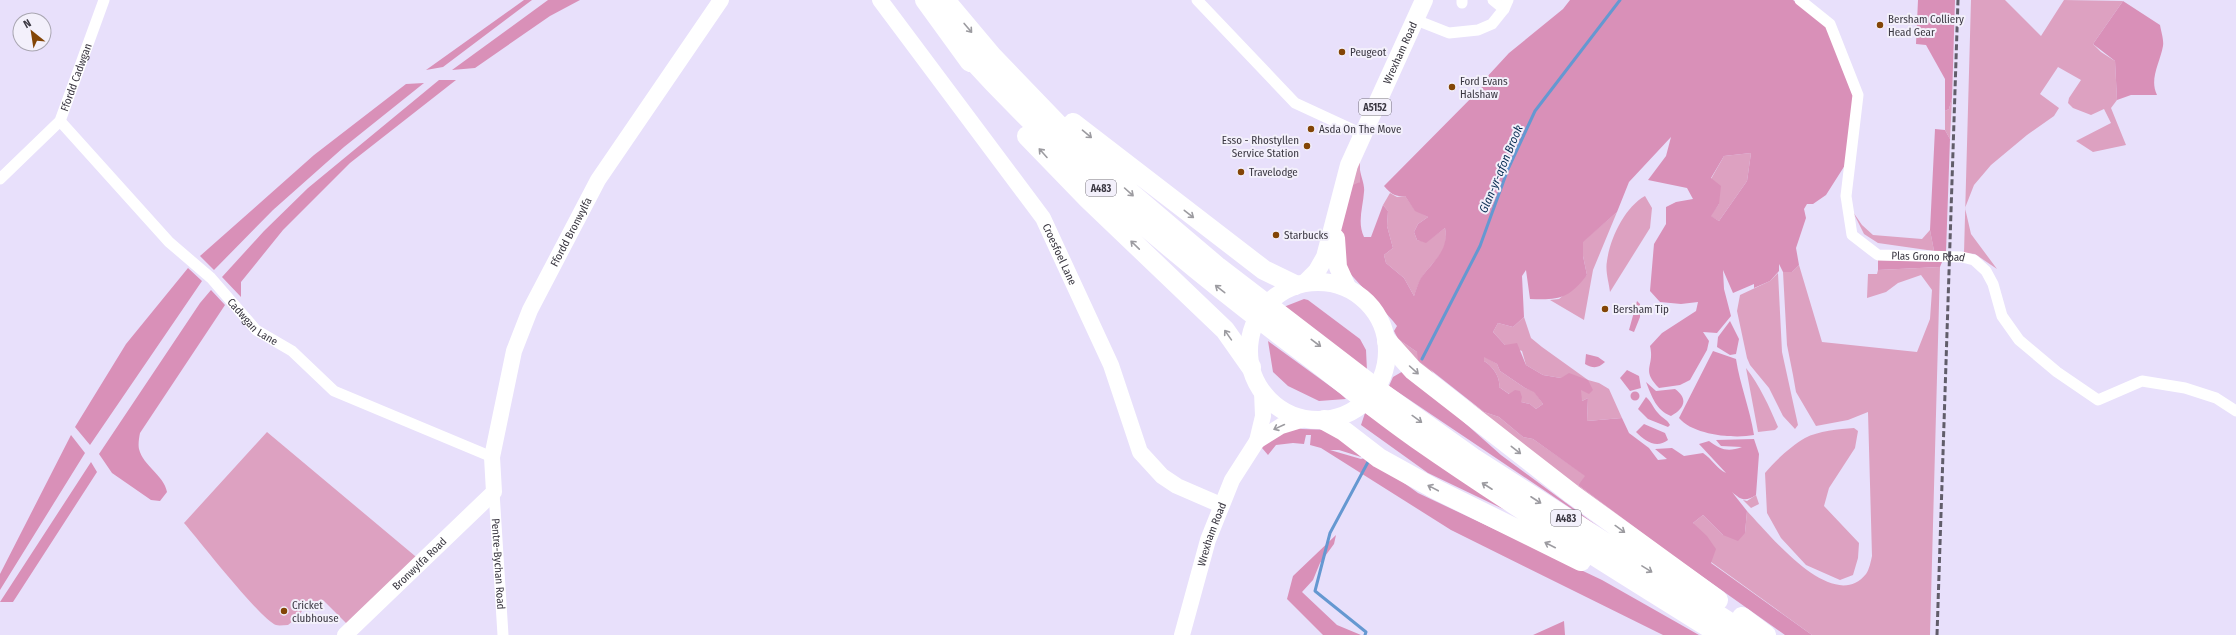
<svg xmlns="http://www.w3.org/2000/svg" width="2236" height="635" font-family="'Fira Sans Condensed',sans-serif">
  <rect width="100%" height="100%" fill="#e8e0fb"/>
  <path fill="#dda1c1" d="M1971,0H2005L2041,36L2064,0L2123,1L2093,44L2101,52L2115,61L2117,100L2111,108L2126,145L2093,152L2076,141L2111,123L2104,109L2091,115L2073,108L2068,103L2069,98L2081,80L2058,67L2040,94L2059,108L2054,116L2027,135L1991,165L1974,185L1965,208L1971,234L1997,269L1975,254L1964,253Z
    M1952,98L1950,139L1945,130V111L1949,109Z
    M1751,153L1747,181L1719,221L1710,216L1719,204L1711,179L1724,156Z
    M1360,159V182L1348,197Z
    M1390,193L1397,197L1405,196L1415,210L1428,217L1418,224L1414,232L1417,240L1426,242L1445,228C1450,254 1432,260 1421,279C1418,284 1416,291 1414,296L1404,278L1386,263L1384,255L1393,248L1387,226L1388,211L1383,205Z
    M1645,196L1652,208L1650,228L1610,292C1609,283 1605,271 1607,261C1610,238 1625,207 1645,196Z
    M1617,212L1593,270L1584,320L1550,300L1559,299L1587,275L1583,256L1582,242Z
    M1853,212L1862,225L1873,235L1922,239L1930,230L1934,251L1878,243L1864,234Z
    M1799,265L1822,342L1917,352L1930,319L1932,290L1921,275L1898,283L1886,292L1867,298L1868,274H1877L1878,270L1940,267L1930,635H1812L1711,562L1693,523L1703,515L1723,535L1745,533L1747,511C1769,534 1833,615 1866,574C1869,570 1871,561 1872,556L1868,412L1848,420L1816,426L1796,392L1793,375L1787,345L1783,272H1792Z
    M1778,273L1782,352L1798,425L1795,429L1783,416L1769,388L1750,365L1747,358L1737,311L1740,295L1770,281Z
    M1524,317L1531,338L1542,347L1588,380L1599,383L1609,389L1622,418L1587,421L1588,398L1582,401L1561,378L1543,375L1526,365L1522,351L1505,345L1493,332L1498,323L1513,327Z
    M1398,339L1417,352L1434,374L1415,361Z
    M1484,356L1497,364L1500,371L1525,388L1534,391L1543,404L1536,409L1530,404L1521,402L1499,387C1501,378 1492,365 1484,361Z
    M1746,368C1760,386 1769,406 1778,427L1775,430L1758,432Z
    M1463,397L1484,412L1499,417L1523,437L1533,439L1586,476L1578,485L1669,553L1526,451Z
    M1854,428L1858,431L1855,448L1829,488L1824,506L1859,543L1858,558L1853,575L1840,580L1806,565L1781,538L1767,513L1765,473C1775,461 1791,446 1805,438C1818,431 1839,429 1854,428Z
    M267,432L421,561L351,628L323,600L306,604L299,616L288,625C284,625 279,626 276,625C261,620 198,539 184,523Z
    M1756,495L1759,504L1751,508L1743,500L1747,501Z"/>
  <path fill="#d990b8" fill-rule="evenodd" d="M524,0H532L443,67L426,70Z
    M548,0H580L550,16L475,68L452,70Z
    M1570,0H1793L1827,27L1855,95L1847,162L1826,195L1813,204H1807L1804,209L1806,218L1796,248L1799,265L1792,272H1783L1779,264V271L1770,281L1754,288V284L1733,293L1723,270L1724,289L1731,316L1717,333L1703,332L1709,341L1707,350L1690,380L1680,385L1659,388C1640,369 1655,367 1650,346L1662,333L1696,311L1698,302L1681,304L1660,302L1650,291L1654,244L1666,224V207L1676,202L1693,199L1687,188L1648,180L1666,156L1671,137L1629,182L1617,212L1583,242V256L1587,275C1568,299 1560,300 1530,299L1526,270L1522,276L1524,317L1513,327L1498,323L1493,332L1505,345L1517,343L1526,365L1543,375L1561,378L1569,373L1588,380L1593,390L1589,394L1581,390L1582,401L1588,398L1587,421L1622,418L1629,433L1649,448L1658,460L1667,459L1655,449L1672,448L1684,456L1703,453C1712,459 1717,469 1726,473L1699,444L1709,441C1721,450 1728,452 1742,447L1721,446L1716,440L1754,439L1759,454L1756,495C1745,502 1741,500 1732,492L1747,511L1745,533L1738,541L1723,535L1703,515L1693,523L1707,536L1716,549L1711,563L1812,635H1785L1669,553L1578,485L1585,476L1533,439L1523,437L1499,417L1484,412L1418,360L1417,352L1398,339L1394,331L1397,326L1393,321L1345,268L1340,240L1343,207L1353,185L1360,182V170C1361,177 1365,185 1364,192C1363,207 1357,222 1364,237H1371L1383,205L1388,211L1387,226L1393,248L1384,255L1386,263L1404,278L1414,296C1416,290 1418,283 1421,278C1433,261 1449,251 1445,228L1426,243L1417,240L1414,232L1418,224L1428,217L1415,211L1405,196C1395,197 1391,194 1384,186L1487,82L1485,79L1509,53L1563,9ZM1751,153L1747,181L1719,221L1711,216L1719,204L1721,186L1711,178L1724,156ZM1484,357L1497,364L1500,371L1525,388L1534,392L1543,404L1536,409L1530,404L1521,402L1522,397L1520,391L1515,390L1509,394L1499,387C1501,378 1492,365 1484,361Z
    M1918,0H1955L1952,98L1949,109L1945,111V79L1926,45L1916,44Z
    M2123,1L2160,25C2161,31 2164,40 2163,46C2160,63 2149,79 2157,95H2131L2117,100L2115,61L2093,44Z
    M439,80H456L350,163L283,230L241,282V297L222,277L264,231L308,188Z
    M424,83L344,147L273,210L214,270L200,256L314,155L406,84Z
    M1935,129L1945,130L1950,139L1946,252L1934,251L1930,230Z
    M1878,260L1942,262L1940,267L1878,270Z
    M188,268L202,281L90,445L75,427L126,344Z
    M211,290L225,305L140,433C139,438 138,445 139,449C143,466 164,475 167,492L160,501L151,500L112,473L99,454L200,303Z
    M1304,299L1308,300L1360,339L1366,350L1367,371L1281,308Z
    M1637,301L1640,304V317L1634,332L1629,330Z
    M1730,321L1739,339L1736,354L1730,355L1717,347L1718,337Z
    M1268,341L1341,394L1346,399L1319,401L1288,386L1273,372Z
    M1713,351L1736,359C1740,385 1750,409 1754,435C1734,439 1693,435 1679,418Z
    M1586,354L1598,357L1605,362C1598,368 1594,369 1585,364Z
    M1405,370L1501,455L1600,528L1389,386L1393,377Z
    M1627,370L1639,376L1641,388L1630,391L1620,378Z
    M1646,382L1656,391L1675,389C1689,399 1684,409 1671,416C1656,410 1652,397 1646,382Z
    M1630.5 396a4.5 4.5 0 1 1 9 0a4.5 4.5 0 1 1-9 0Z
    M1646,397C1652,402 1653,408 1658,413C1662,418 1667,419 1670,425L1668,427L1648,419L1638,409Z
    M1365,413L1524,519L1428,473L1361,425Z
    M1644,424L1665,433L1668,440C1656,449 1645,441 1636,432Z
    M1293,426L1302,429L1331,430L1364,454L1361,457L1339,450H1330L1361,459L1368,457L1418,493L1602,580L1699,635H1663L1451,530L1321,448L1310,445L1311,435H1306L1304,444L1293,443L1276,445L1268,455L1262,448L1273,433Z
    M71,435L85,453L0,590V574Z
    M91,462L97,472L13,602H0Z
    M1336,535L1334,544L1320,563L1313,580L1302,592L1337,625L1361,635H1323L1287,599L1293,576Z
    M1564,621L1565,635H1533Z"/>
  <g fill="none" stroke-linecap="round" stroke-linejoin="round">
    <path stroke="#6598d1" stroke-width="3" d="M1422,359L1480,246L1508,169L1535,111L1620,0
      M1365,635L1366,632L1315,591L1330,533L1368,462"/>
    <g stroke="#fff" stroke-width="11">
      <path d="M1197,0L1295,103L1362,134"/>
      <path d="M1493,0L1504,9"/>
      <path id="s1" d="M1800,0L1830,24L1858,95L1846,196L1852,235L1878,255L1962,257L1974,260L1986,271L1993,284L2002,316L2019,340L2057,372L2098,400L2142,381L2185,388L2216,398L2236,411"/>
      <path d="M1462,3V0"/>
      <path d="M1416,20L1449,33L1478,30L1492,24L1504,9L1508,0"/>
      <path id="s2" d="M60,121L169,242L211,278L256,330L292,351L334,391L492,457"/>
      <path id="s3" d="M0,179L60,121L104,0"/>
      <path id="s4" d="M494,492L503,635"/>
    </g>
    <g stroke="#fff" stroke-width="16">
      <path id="s5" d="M880,0L1043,218L1111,365L1140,452L1162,476L1177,486L1221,505"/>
      <path d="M1257,441L1263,416L1262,392"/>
      <path id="s6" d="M345,635L494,492L492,457L514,351L530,310L598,180L721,0"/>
      <path id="s7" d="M1182,635L1208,540L1232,480L1257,441L1281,426L1304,419"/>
    </g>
    <g stroke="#fff" stroke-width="18">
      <path d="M1336,238L1338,267L1347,287"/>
      <circle cx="1318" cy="351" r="69"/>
      <path id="s8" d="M1306,282L1317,271L1325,257L1349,165L1424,0"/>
    </g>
    <path stroke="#fff" stroke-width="20" d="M925,0L970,62
      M945,0L992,56L1070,137L1131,193L1218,267L1386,396L1473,458L1749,635
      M963,50C1068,166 1187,266 1313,360C1347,386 1381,414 1417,439C1516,508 1619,571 1721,635
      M1073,123L1264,270L1295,285
      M1027,136L1088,199L1225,330L1251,367
      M1387,341L1413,370L1572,494L1718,600
      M1324,420L1344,431L1379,458L1435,489L1581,561
      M1742,617L1766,635"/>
    <path stroke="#615d6a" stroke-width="3" stroke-dasharray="6 3" stroke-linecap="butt" d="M1937,635L1958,0"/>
  </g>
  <defs><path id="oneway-shaft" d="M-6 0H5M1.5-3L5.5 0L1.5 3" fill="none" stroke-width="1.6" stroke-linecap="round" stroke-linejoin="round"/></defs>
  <g stroke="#9c9ba0">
    <use href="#oneway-shaft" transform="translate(968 28) rotate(50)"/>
    <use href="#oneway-shaft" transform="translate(1087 134) rotate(40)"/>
    <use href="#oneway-shaft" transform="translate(1043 153) rotate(-132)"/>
    <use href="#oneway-shaft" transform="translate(1129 192) rotate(42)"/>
    <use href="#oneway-shaft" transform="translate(1189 214) rotate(38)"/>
    <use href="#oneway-shaft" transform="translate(1135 245) rotate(-136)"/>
    <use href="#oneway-shaft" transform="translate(1220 289) rotate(-142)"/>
    <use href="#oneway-shaft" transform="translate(1228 335) rotate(-125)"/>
    <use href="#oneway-shaft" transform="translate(1316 343) rotate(37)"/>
    <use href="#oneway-shaft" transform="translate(1414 370) rotate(42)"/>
    <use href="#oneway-shaft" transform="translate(1417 419) rotate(36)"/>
    <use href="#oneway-shaft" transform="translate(1279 427) rotate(155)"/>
    <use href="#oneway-shaft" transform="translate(1516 450) rotate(38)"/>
    <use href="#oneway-shaft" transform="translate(1487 486) rotate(-147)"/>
    <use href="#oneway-shaft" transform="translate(1433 488) rotate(-152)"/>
    <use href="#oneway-shaft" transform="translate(1536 500) rotate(33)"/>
    <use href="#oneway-shaft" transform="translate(1620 529) rotate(36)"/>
    <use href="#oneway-shaft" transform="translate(1550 545) rotate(-153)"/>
    <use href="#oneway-shaft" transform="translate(1647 569) rotate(32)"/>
  </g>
  <g fill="#834506" stroke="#f3f0fb" stroke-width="1.5">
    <circle cx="1880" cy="25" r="4"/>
    <circle cx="1342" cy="52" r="4"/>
    <circle cx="1452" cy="87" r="4"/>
    <circle cx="1311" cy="129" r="4"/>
    <circle cx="1307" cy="146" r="4"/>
    <circle cx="1241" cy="172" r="4"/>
    <circle cx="1276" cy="235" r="4"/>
    <circle cx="1605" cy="309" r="4"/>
    <circle cx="284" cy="611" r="4"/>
  </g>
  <g text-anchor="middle" stroke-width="4" stroke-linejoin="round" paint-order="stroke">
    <g fill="#f3f0fb" stroke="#726e79" stroke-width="1">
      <rect x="1359" y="99" width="32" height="16" rx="3"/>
      <rect x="1086" y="180" width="30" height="16" rx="3"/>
      <rect x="1551" y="510" width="30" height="16" rx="3"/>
    </g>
    <g font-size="10" font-weight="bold" fill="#3a3741">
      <text x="1375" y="111">A5152</text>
      <text x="1101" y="192">A483</text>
      <text x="1566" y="522">A483</text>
    </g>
    <g font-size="11" fill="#3a3741" stroke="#f3f0fb" text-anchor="start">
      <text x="1888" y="23">Bersham Colliery<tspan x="1888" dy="13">Head Gear</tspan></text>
      <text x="1350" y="56">Peugeot</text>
      <text x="1460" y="85">Ford Evans<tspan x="1460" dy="13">Halshaw</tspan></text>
      <text x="1319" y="133">Asda On The Move</text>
      <text x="1299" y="144" text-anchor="end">Esso - Rhostyllen<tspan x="1299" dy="13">Service Station</tspan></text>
      <text x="1249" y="176">Travelodge</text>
      <text x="1284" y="239">Starbucks</text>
      <text x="1613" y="313">Bersham Tip</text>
      <text x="292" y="609">Cricket<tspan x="292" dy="13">clubhouse</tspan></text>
    </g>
    <g font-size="11" fill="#3a3741" stroke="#f3f0fb">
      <text dy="4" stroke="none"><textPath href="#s8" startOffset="250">Wrexham Road</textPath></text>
      <text dy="4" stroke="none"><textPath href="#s3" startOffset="130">Ffordd Cadwgan</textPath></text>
      <text dy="4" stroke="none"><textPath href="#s6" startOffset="482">Ffordd Bronwylfa</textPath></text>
      <text dy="4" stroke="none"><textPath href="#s5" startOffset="312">Croesfoel Lane</textPath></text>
      <text dy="4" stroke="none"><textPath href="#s1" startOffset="339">Plas Grono Road</textPath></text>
      <text dy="4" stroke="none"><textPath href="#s2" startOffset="279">Cadwgan Lane</textPath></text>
      <text dy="4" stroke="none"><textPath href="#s7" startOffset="105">Wrexham Road</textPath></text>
      <text dy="4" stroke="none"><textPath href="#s6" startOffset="103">Bronwylfa Road</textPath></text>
      <text dy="4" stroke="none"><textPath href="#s4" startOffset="72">Pentre-Bychan Road</textPath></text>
    </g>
    <g font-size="12" font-style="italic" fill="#092f54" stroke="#f3f0fb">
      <text transform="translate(1501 169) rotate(-67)" y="4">Glan-yr-afon Brook</text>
    </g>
  </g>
  <g transform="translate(32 32) rotate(330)"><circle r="19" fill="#f3f0fb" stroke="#a9a6b1"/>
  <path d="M0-3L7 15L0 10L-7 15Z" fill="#834506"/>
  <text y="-6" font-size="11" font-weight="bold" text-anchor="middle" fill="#3a3741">N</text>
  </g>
</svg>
